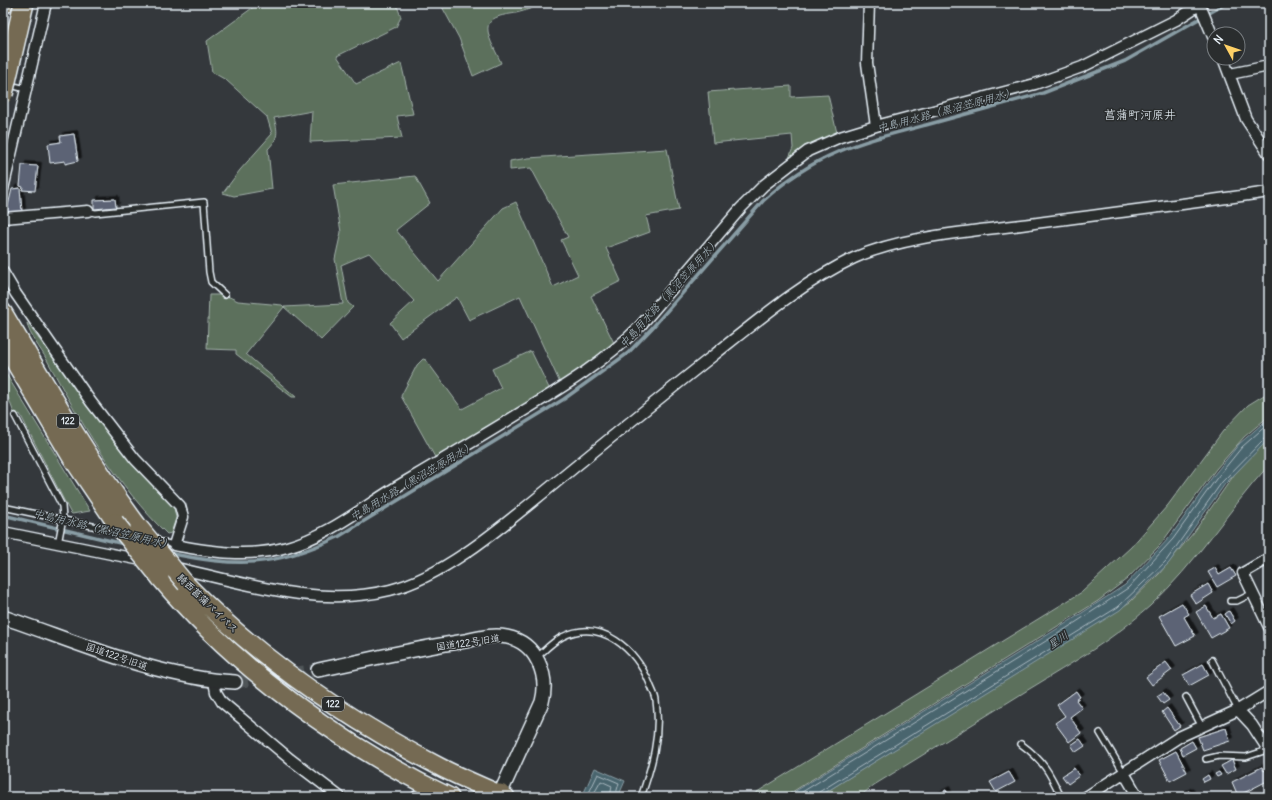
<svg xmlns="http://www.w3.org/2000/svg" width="1272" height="800" font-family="Delius,'Klee One',sans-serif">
  <defs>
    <filter id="shadow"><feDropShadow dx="3.5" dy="-3.5" stdDeviation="0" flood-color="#0009"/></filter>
  </defs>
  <rect width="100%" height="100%" fill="#34383c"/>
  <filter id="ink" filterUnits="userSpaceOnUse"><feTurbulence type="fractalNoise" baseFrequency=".025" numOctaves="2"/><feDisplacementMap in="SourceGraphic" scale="8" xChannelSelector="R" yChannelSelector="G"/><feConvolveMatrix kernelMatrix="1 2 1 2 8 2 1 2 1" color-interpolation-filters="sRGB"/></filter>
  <g filter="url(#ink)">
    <path fill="#5b705b" stroke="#a2b0aa" d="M259,3H396L401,17L396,27L337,56L356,84L401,63L413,114L397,116L402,138L310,142L312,111L274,118C278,131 279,138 268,149L272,189L234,196L223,193L240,170L272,134L267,117L226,80L212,72L207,41Z
      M440,3H546C536,6 526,11 516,13C507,15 486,15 488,31C489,41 497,53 501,63L473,76L459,38Z
      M791,86V97L828,95L837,133L834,136L808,147L789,158L793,148L792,135L713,143L708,92Z
      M667,149L679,210L646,216L650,232L606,248L621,281L591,296L614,343L560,383L520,296L469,320L457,297L401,338L390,323L414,301L369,253L341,265L348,303L353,307L321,340L284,307L246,354L296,397H292L236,354V350L207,349L209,295H225L238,301L282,305L284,307L343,304L335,259L341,232L333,185L415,176L430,203L396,230L438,281L503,208L516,202L553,287L578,275L561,240L568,237L531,168L510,170V161L528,158Z
      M27,323L132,464L174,508L176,518L171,533L167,534C117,486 80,421 47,360C41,349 29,335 27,323Z
      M531,351L550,390L436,459L401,396L417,365L423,359L426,360L462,409L501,388L492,369Z
      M3,369L90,511L72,514L70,512L20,414L15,416L3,383Z
      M1269,392V416L1244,437L1216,469L1160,545L1127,579L1098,601L784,797H749L1082,592L1131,547L1168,505L1223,431L1248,405Z
      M1269,437V465C1228,510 1196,564 1150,606C1114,639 1072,663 1031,688C978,721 926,753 874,785L859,797H818L1130,602L1159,574L1194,532L1234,475Z"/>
    <path fill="#4a656e" stroke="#899da5" d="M1269,418V439L1225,484L1169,563L1120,610L818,797H786L1065,624L1125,585L1170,537L1213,476L1239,444Z
      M595,768L625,781L618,797H582Z"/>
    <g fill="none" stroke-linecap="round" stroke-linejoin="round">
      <path stroke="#a9b9c1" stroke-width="1" d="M587,797L598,774L619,783L615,797
        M592,797L601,781L612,786L610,797
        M794,797L1067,628L1128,588L1173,539L1216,479L1242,447L1269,423
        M816,797L819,792L1118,607L1166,561L1222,482L1265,438L1269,437"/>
      <path stroke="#899da5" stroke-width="3.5" d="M3,515L124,544
        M168,553C238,567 272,568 338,537L564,399L628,353L652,328L763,201C815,153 860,142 926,125C965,114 1004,104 1043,93L1125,61L1227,3"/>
    </g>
    <path fill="#5c6475" stroke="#e8f1f8" filter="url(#shadow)" d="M74,134L78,161L65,164V161L50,163L48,144L61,142L60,136Z
      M22,165L38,166L35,191L22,190L23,187L20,186Z
      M20,188L22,212L6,214L12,189Z
      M115,199L116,207L94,209V200Z
      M1215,568L1219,575L1231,568L1236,576L1217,587L1208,572Z
      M1208,584L1213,593L1196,604L1190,595Z
      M1182,603L1189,614L1184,617L1195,636L1176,646L1159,616Z
      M1206,606L1213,618L1221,614L1229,628L1211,638L1196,612Z
      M1229,611L1235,621L1231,624L1225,614Z
      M1166,662L1172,670L1152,685L1146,677Z
      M1203,664L1209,675L1189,686L1183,675Z
      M1076,691L1080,697L1076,700L1082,708L1070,717L1081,733L1069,742L1055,723L1065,716L1057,705Z
      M1163,692L1169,700L1163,704L1157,696Z
      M1167,708L1180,726L1174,730L1162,712Z
      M1226,728L1230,741L1203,750L1198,737Z
      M1080,739L1085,746L1076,752L1071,745Z
      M1192,741L1196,748L1183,755L1180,748Z
      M1176,751L1187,772L1170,781L1159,760Z
      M1232,760L1236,769L1226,774L1221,766Z
      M1262,767L1264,771L1269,768V780L1238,796L1232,782Z
      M1074,768L1079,776L1068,784L1062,776Z
      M1009,772L1015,782L996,792L990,782Z
      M1219,772L1221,775L1217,777L1215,774Z
      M1208,775L1210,779L1204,782L1202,779Z
      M946,790L949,797H933Z
      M1189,791L1192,797H1178Z"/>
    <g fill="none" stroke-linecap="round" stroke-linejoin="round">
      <path stroke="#4f5458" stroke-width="13" stroke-dasharray="13 6" stroke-linecap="butt" d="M235,682L318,670"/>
      <g stroke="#e8f1f8" stroke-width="8">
        <path id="service" d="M10,85L26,89
          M88,211L95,213L204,202L209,272L211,282L225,295
          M15,416L62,506L63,518L58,544
          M3,507L116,531
          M157,541L174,545
          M1230,601H1237L1253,593
          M536,658C544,651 553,641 562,637C602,617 636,650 650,684C652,690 656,696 656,701C661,735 652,766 641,797
          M1212,660L1238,710
          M1186,697L1202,727
          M1100,733L1124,773
          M1021,744C1043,760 1050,773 1061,797
          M1206,759L1219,756L1246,757L1267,750
          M1264,797L1269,796"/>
      </g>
      <g stroke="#e8f1f8" stroke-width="13">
        <path id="minor" d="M869,3L867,63L876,126
          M1199,3L1214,39
          M1223,58L1246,119L1269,154
          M1230,74L1269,66
          M3,189L46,3
          M3,218L88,211
          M3,272L16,294L91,402L135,459L180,506L183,517L174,545C212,552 249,558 287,547C331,535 365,505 403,483C442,460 481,437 520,413C563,387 606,361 641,325L741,208L764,185L808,151L840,137L876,126L1035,84L1082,67L1176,20L1202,3
          M3,532L146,561
          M1269,558L1243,573L1269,627
          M173,567C243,583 318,608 390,590C444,577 505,524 548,489C603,444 658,399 714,355C758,320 803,282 854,258C903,236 968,232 1021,225C1104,214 1187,204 1269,192
          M214,681L216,692L222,702L290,759L340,797
          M1238,710L1252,725L1269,751
          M1124,773L1138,797
          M416,797L417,796
          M1086,797L1179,737L1238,710L1269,691"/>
      </g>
      <g stroke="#e8f1f8" stroke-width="16">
        <path id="tertiary" d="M3,617C77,642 157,678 235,682
          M318,670C367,660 416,648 465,641C479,638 493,634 507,637C537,643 549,676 542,702L500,794"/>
      </g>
      <g stroke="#e8f1f8" stroke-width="20">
        <path id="trunk" d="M3,312C46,385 88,459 139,527
          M3,343L71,457L115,522
          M160,578C234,667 345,748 450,797
          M186,584C259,659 347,719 440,767C461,778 484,787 506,797"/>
      </g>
      <g stroke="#e8f1f8" stroke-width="22">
        <path id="motorway" d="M3,4V3
          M498,797L500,794"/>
      </g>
      <use href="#service" stroke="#2a2d2e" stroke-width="5"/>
      <use href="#minor" stroke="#2a2d2e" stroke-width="10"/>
      <use href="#tertiary" stroke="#2a2d2e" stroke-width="13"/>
      <use href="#trunk" stroke="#746b52" stroke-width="17"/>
      <use href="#motorway" stroke="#746b52" stroke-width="19"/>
      <g stroke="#e8f1f8" stroke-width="20" stroke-linecap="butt">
        <path id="trunk-bridge" d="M115,522L160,578
          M139,527L186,584"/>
      </g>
      <g stroke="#e8f1f8" stroke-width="22" stroke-linecap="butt">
        <path id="motorway-bridge" d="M3,94L24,3"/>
      </g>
      <use href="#trunk-bridge" stroke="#746b52" stroke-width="17"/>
      <use href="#motorway-bridge" stroke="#746b52" stroke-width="19"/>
    </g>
  </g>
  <g text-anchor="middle" stroke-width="3" stroke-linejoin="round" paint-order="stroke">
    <g fill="#2a2d2e" stroke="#afb6bb" stroke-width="1">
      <rect x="57" y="414" width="22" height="14" rx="3"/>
      <rect x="322" y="697" width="22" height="14" rx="3"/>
    </g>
    <g font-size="9" font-weight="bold" fill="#e8f1f8">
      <text x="68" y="424">122</text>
      <text x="333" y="707">122</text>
    </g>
    <g font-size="10" fill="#e8f1f8" stroke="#2a2d2e">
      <text transform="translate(208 603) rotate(44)" y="4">騎西菖蒲バイパス</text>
      <text transform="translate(468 642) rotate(-8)" y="4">国道122号旧道</text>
      <text transform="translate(117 656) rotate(19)" y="4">国道122号旧道</text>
    </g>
    <g font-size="11" font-style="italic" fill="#a9b9c1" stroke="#2a2d2e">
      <text transform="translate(946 110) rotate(-15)" y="4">中島用水路（黒沼笠原用水）</text>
      <text transform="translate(669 293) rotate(-48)" y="4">中島用水路（黒沼笠原用水）</text>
      <text transform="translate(412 481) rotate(-31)" y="4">中島用水路（黒沼笠原用水）</text>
      <text transform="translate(103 529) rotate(13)" y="4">中島用水路（黒沼笠原用水）</text>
      <text transform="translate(1058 640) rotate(-35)" y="4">星川</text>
    </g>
    <g font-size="12" fill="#e8f1f8" stroke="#2a2d2e">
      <text x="1140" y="119">菖蒲町河原井</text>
    </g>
  </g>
  <rect width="1272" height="800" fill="none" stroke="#2a2d2e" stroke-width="16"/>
  <rect x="8" y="8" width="1256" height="784" fill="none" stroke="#e8f1f8" stroke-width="1.5" filter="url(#ink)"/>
  <g transform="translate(1226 46) rotate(310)"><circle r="19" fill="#2a2d2e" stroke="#767b7f"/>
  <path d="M0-3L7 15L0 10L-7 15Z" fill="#ffd166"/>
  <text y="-6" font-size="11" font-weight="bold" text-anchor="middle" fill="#e8f1f8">N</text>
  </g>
</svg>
